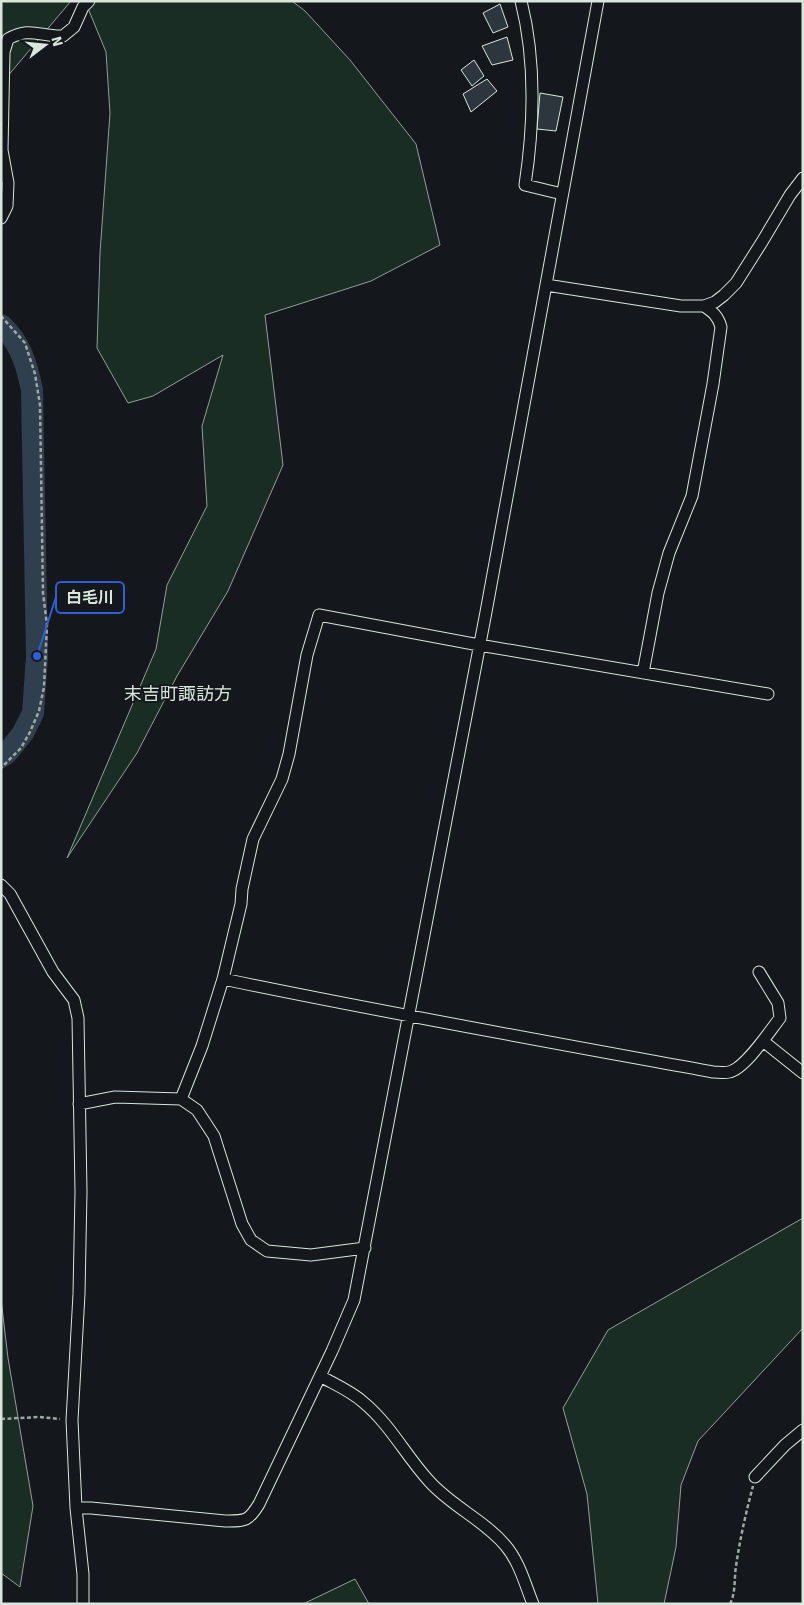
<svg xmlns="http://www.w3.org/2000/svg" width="804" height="1605" font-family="Signika,'Noto Sans JP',sans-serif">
  <rect width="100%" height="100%" fill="#14181c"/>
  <path fill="#1a2d24" stroke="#939e99" d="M1,1H71L1,84Z
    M85,1H292L305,11L350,60L416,144L440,245L371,281L265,315L283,465L228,591L177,676L137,753L67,858L156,649L167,585L207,506L202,426L223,355L153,396L128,403L97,348L100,253L110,113L106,52Z
    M803,1218V1328L698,1441L681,1485L676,1547L664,1604H598L587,1494L563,1408L608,1330Z
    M1,1299L8,1358L33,1506L20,1587L1,1573Z
    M355,1579L369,1604H303Z"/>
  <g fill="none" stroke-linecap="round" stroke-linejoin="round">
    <path stroke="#2f3f4d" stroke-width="22" d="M1,325C21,343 27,366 32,390L37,656L33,713L23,733L7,753L1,757"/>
  </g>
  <path fill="#2c363c" stroke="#d8e6dc" d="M500,4L508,27L493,33L483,13Z
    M507,37L513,60L492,65L482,46Z
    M474,60L484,76L472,86L461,70Z
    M487,79L497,91L471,112L463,94Z
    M540,93L563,97L556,131L537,129Z"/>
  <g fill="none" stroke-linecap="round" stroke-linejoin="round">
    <g stroke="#d8e6dc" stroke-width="13">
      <path id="street" d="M521,1C536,60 534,125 525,185L562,194
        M1,218L7,206L8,183L2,150L4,52L8,39C30,26 40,37 63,36L74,27L83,7L89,1
        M546,285L681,306H704L715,302L724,295L736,283L762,242L790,195L803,178
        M643,673L658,593L669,553L692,496L713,384L721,327C718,316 713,312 704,306
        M1,885L10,894L53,972L74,1000L78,1018L81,1192L79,1294L72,1420L76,1508L83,1574V1604
        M223,979C386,1013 549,1042 713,1072C718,1072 724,1073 729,1072C745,1069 769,1032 780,1018L778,1003L759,972
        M763,1041L803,1073
        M181,1099L202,1046L223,979L241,904L242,889L253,839L282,779L289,754L307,655L319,615L479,645L768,694
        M79,1104L115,1097L181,1099L197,1110L214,1136L242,1224L251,1240L267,1251L311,1255L365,1248
        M320,1376C334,1384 351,1391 363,1402C390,1424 406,1456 429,1481C451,1506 484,1520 505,1545C519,1561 525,1584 533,1604
        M755,1477L785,1445L803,1430
        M76,1508H91L225,1521C245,1521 248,1522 259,1504L332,1351L354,1300L486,612L598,1"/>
    </g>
    <path stroke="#9da8a2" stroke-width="2.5" stroke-dasharray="4 2.5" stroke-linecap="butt" d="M1,316L25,343L35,374L40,405L43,593L47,625L44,687L39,711L30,732L21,748L1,768
      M1,1419L39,1417L60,1419
      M730,1604C736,1592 734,1579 736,1566C740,1539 746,1512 753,1486"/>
    <use href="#street" stroke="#14181c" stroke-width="11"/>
  </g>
  <g text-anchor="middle" stroke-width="4" stroke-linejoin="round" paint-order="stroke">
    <g font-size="18" fill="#d8e6dc" stroke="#14181c">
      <text x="178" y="700">末吉町諏訪方</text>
    </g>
  </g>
  <path fill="none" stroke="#305dd8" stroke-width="2" d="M37 656L56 597"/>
  <circle fill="#305dd8" stroke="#14181c" stroke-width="2" cx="37" cy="656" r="5"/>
  <rect fill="#14181c" stroke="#305dd8" stroke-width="2" x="56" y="582" width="68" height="31" rx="5"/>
  <g font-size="16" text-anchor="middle" font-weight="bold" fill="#d8e6dc">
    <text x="90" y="603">白毛川</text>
  </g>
  <rect width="804" height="1605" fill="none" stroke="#d8e6dc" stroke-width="5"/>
  <g transform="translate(45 45) rotate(74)" stroke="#14181c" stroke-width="4" paint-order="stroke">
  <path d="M0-4L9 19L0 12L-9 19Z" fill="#d8e6dc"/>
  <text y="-8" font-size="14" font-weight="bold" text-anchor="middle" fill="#d8e6dc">N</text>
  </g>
</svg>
